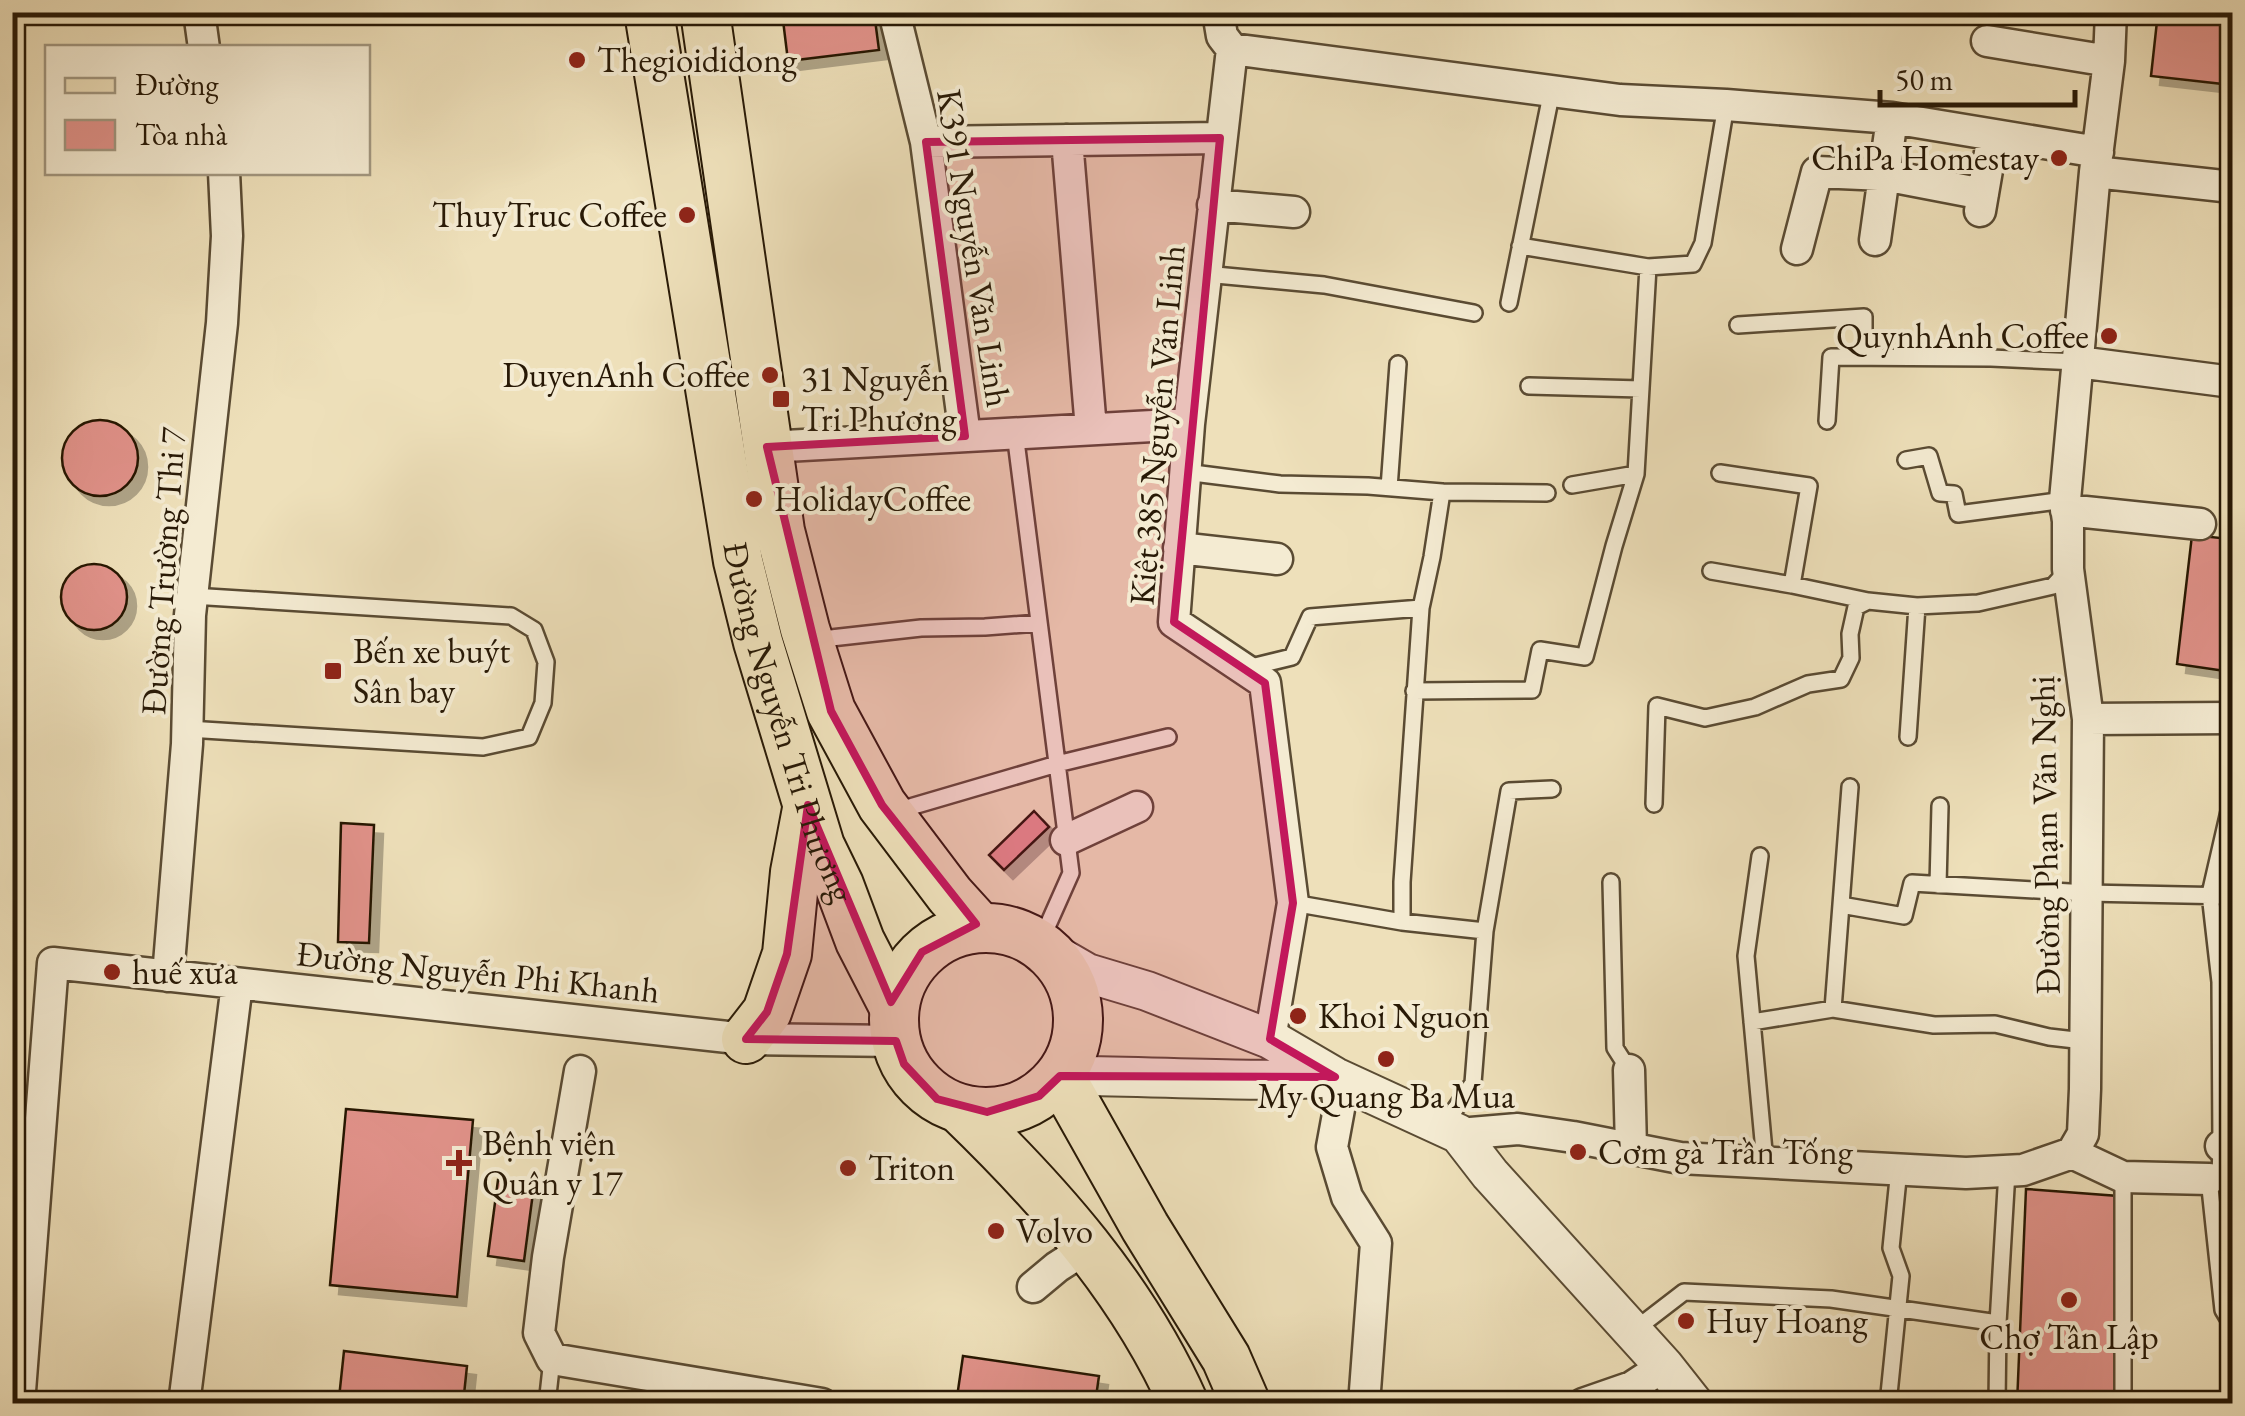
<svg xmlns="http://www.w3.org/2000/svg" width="2245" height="1416" font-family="'EB Garamond',serif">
  <defs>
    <filter id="shadow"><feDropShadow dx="9" dy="9" stdDeviation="0" flood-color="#0004"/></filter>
  </defs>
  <rect width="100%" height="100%" fill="#eee0ba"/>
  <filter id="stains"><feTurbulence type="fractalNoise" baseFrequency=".002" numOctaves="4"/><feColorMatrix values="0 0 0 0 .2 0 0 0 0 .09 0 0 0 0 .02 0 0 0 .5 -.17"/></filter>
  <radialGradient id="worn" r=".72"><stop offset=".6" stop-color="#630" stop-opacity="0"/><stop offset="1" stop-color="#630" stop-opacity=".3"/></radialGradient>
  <path fill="#e1928a" stroke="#281906" stroke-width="2.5" filter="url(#shadow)" d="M782,12H874L879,50L788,61Z
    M2158,12H2232V85L2151,76Z
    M62 458a38 38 0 1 1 76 0a38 38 0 1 1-76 0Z
    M2232,486V516L2227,515Z
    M2192,535L2230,539L2223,626L2232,628V672L2177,664Z
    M61 597a33 33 0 1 1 66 0a33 33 0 1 1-66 0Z
    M1034,811L1049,827L1004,870L989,855Z
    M341,823L374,825L369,943L338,942Z
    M346,1109L473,1120L457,1297L330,1285Z
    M498,1180L534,1185L524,1261L488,1256Z
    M2026,1189L2118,1196L2117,1404H2017Z
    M344,1351L467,1366L463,1404H388L339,1398Z
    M963,1356L1099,1376L1095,1404H956Z"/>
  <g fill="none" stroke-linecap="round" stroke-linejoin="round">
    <g stroke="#5a4b33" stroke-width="20">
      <path id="service" d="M1520,246L1648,267
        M1205,274L1324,285L1474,313
        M1509,303L1552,90
        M1738,325L1864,317V357
        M1529,386L1641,389
        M1827,421L1831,357L1991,358L2078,362
        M1015,433L1071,873L1039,945
        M1906,460L1929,456L1940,493L1954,494L1958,514L2065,500
        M1185,472L1280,484L1368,486L1442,492L1547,493
        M1720,473L1809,486L1792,585
        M1572,485L1636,474
        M1389,488L1398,364
        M1711,571L1792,585L1868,601
        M813,640L921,628L985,627L1039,623
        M1247,668L1292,657L1310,617L1421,608
        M1414,691L1532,690L1540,650L1585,657L1614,546L1636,474L1648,267L1693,264L1703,243L1726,105
        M188,729L483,747L529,737L543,703L546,662L534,630L511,616L192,596
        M1908,737L1917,606
        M1654,804L1657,706L1705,718L1755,707L1808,684L1841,679L1851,658L1850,634L1856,607L1868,601L1917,606L1978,603L2053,586L2067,571
        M893,812L1057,764L1168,737
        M1760,856L1746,956L1765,1162
        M1611,882L1615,1048L1629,1070
        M1938,885L1940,806
        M1293,903L1402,922L1485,931L1473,1083L1443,1127
        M1841,905L1904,916L1912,883L2087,893L2232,896
        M1402,922V882L1421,608L1432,557L1442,492
        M1485,931L1509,791L1552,789
        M2232,980L2220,982L2221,1146L2220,1177L2209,1179L2223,1310L2232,1325
        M2220,982L2210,894L2230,807
        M1833,1009L1850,787
        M1752,1022L1833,1009L1934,1025L1995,1024L2049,1037L2084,1041
        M1632,1332L1684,1292L1831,1299L1998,1323
        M547,1404L552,1359
        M1888,1404L1901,1276L1891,1248L1899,1169
        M1997,1404L1998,1323L2007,1171
        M2123,1404V1177"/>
    </g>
    <g stroke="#5a4b33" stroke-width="35">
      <path id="minor" d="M199,12L204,48
        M894,12L926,142L965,436
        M1218,12L1222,36L1232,49L1189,424L1174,622L1265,683L1293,903L1270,1039
        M1987,41L2109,61
        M1232,49L1620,100L1726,105L1892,118L2098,152
        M1067,140L1091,429
        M926,142L1220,138
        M2095,172L2232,187
        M1213,205L1294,212
        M1980,211L1993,135
        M1875,240L1892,118
        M1797,249L1817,172L1884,175L1983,194
        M2078,362L2232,382
        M767,447L1189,424
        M2066,510L2200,524
        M1179,548L1277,559
        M2088,719L2232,718
        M1066,840L1137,807
        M168,976L187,744L190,615L222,323L227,236L224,172
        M1629,1070L1631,1148
        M580,1071L548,1257L539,1333L552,1359L822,1404
        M1335,1077L1339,1109L1332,1147L1347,1197L1376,1243L1364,1404
        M1459,1134L1518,1129L1573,1137L1680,1158L1966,1173L2023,1170L2072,1153L2083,1134L2085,1089L2088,719L2068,569V521L2065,500L2095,172L2109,61L2111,12
        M2221,1146L2232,1145
        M2072,1153L2123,1177L2209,1179
        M1033,1287L1057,1267L1088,1247
        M19,1404L53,963L746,1039L896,1041
        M184,1404L237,984
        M1583,1404L1632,1387L1664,1366"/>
    </g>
    <g stroke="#5a4b33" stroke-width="42">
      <path id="tertiary" d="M1049,951L1087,973L1147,991L1270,1039L1335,1077L1459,1134L1490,1174L1664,1366L1694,1404
        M1060,1076C1152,1075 1244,1084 1335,1077"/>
    </g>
    <g stroke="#281906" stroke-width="52">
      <g id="primary">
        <path id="s1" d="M649,12L738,561L758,642L820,846L839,885L860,941L894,1007"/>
        <path d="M705,12L780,531L805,629L831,711L882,805L950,895L980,928"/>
        <circle cx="986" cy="1020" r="92"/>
        <path d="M746,1039L767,1012L787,954L795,872L807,809"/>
        <path d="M1060,1076L1145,1227L1226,1358L1246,1404"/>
        <path d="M960,1109C1049,1195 1133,1289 1184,1404"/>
      </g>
    </g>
    <use href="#service" stroke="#f4ebd2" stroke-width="15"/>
    <use href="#minor" stroke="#f4ebd2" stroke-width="30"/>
    <use href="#tertiary" stroke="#f4ebd2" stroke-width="38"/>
    <use href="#primary" stroke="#eee0ba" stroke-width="48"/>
  </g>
  <path fill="#c2185b" fill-opacity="0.2" stroke="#c2185b" stroke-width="8" stroke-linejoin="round" d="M1220,138L1174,622L1265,683L1293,903L1270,1039L1335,1077L1060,1076L1039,1096L987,1112L937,1099L904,1064L896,1041L746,1039L767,1012L787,954L808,805L891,1002L922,952L976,924L882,805L831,711L767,447L965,436L926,142Z"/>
  <g fill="#8f2418" stroke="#f4ebd2" stroke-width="4">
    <circle cx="577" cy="60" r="10"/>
    <circle cx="2059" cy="158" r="10"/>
    <circle cx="687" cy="215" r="10"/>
    <circle cx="2109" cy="336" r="10"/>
    <circle cx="770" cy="375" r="10"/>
    <rect x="771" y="389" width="20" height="20" rx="5"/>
    <circle cx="754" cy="499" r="10"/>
    <rect x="323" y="661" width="20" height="20" rx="5"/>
    <circle cx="112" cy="972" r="10"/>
    <circle cx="1298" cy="1016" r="10"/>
    <circle cx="1386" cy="1059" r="10"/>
    <circle cx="1578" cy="1152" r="10"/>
    <path d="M454 1148h10v10h10v10h-10v10h-10v-10h-10v-10h10z"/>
    <circle cx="848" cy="1168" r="10"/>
    <circle cx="996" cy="1231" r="10"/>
    <circle cx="2069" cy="1300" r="10"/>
    <circle cx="1686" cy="1321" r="10"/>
  </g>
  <g text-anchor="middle" stroke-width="8" stroke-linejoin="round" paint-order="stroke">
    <g font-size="35" fill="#281906" stroke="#f4ebd2" text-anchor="start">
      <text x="597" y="72">Thegioididong</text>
      <text x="2039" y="170" text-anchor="end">ChiPa Homestay</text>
      <text x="667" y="227" text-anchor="end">ThuyTruc Coffee</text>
      <text x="2089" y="348" text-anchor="end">QuynhAnh Coffee</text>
      <text x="750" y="387" text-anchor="end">DuyenAnh Coffee</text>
      <text x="801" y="391">31 Nguyễn<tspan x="801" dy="40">Tri Phương</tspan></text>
      <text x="774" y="511">HolidayCoffee</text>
      <text x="353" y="663">Bến xe buýt<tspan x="353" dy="40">Sân bay</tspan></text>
      <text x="132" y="984">huế xưa</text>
      <text x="1318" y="1028">Khoi Nguon</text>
      <text x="1386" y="1108" text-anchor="middle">My Quang Ba Mua</text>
      <text x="482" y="1155">Bệnh viện<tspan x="482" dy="40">Quân y 17</tspan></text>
      <text x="1598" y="1164">Cơm gà Trần Tống</text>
      <text x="868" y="1180">Triton</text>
      <text x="1016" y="1243">Volvo</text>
      <text x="1706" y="1333">Huy Hoang</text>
      <text x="2069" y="1349" text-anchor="middle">Chợ Tân Lập</text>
    </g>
    <g font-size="35" fill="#281906" stroke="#f4ebd2">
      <text transform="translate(974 248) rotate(81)" y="12">K391 Nguyễn Văn Linh</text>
      <text transform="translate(1157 425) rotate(-85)" y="12">Kiệt 385 Nguyễn Văn Linh</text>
      <text transform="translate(163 571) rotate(-86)" y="12">Đường Trường Thi 7</text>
      <text dy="12" stroke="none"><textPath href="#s1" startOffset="725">Đường Nguyễn Tri Phương</textPath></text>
      <text transform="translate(2045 835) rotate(-91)" y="12">Đường Phạm Văn Nghị</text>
      <text transform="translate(478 972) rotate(6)" y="12">Đường Nguyễn Phi Khanh</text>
    </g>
  </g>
  <rect width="2245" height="1416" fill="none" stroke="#eee0ba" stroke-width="50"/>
  <rect x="15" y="15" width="2215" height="1386" fill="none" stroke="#281906" stroke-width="5"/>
  <rect x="25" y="25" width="2195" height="1366" fill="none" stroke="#281906" stroke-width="2.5"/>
  <rect x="45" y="45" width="325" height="130" fill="#f4ebd2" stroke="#a29780" stroke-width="2.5"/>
  <rect x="65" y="78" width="50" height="15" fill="#eee0ba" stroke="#a29780" stroke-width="2.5"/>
  <text x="135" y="95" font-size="30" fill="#281906">Đường</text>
  <rect x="65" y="120" width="50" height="30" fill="#e1928a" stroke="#a29780" stroke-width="2.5"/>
  <text x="135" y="145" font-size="30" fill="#281906">Tòa nhà</text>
  <path d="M1880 90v15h195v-15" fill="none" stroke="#281906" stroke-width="5"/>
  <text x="1895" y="90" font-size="30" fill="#281906" stroke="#f4ebd2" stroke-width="8" paint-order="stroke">50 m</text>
  <rect width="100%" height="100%" filter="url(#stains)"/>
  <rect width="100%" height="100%" fill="url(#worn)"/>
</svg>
